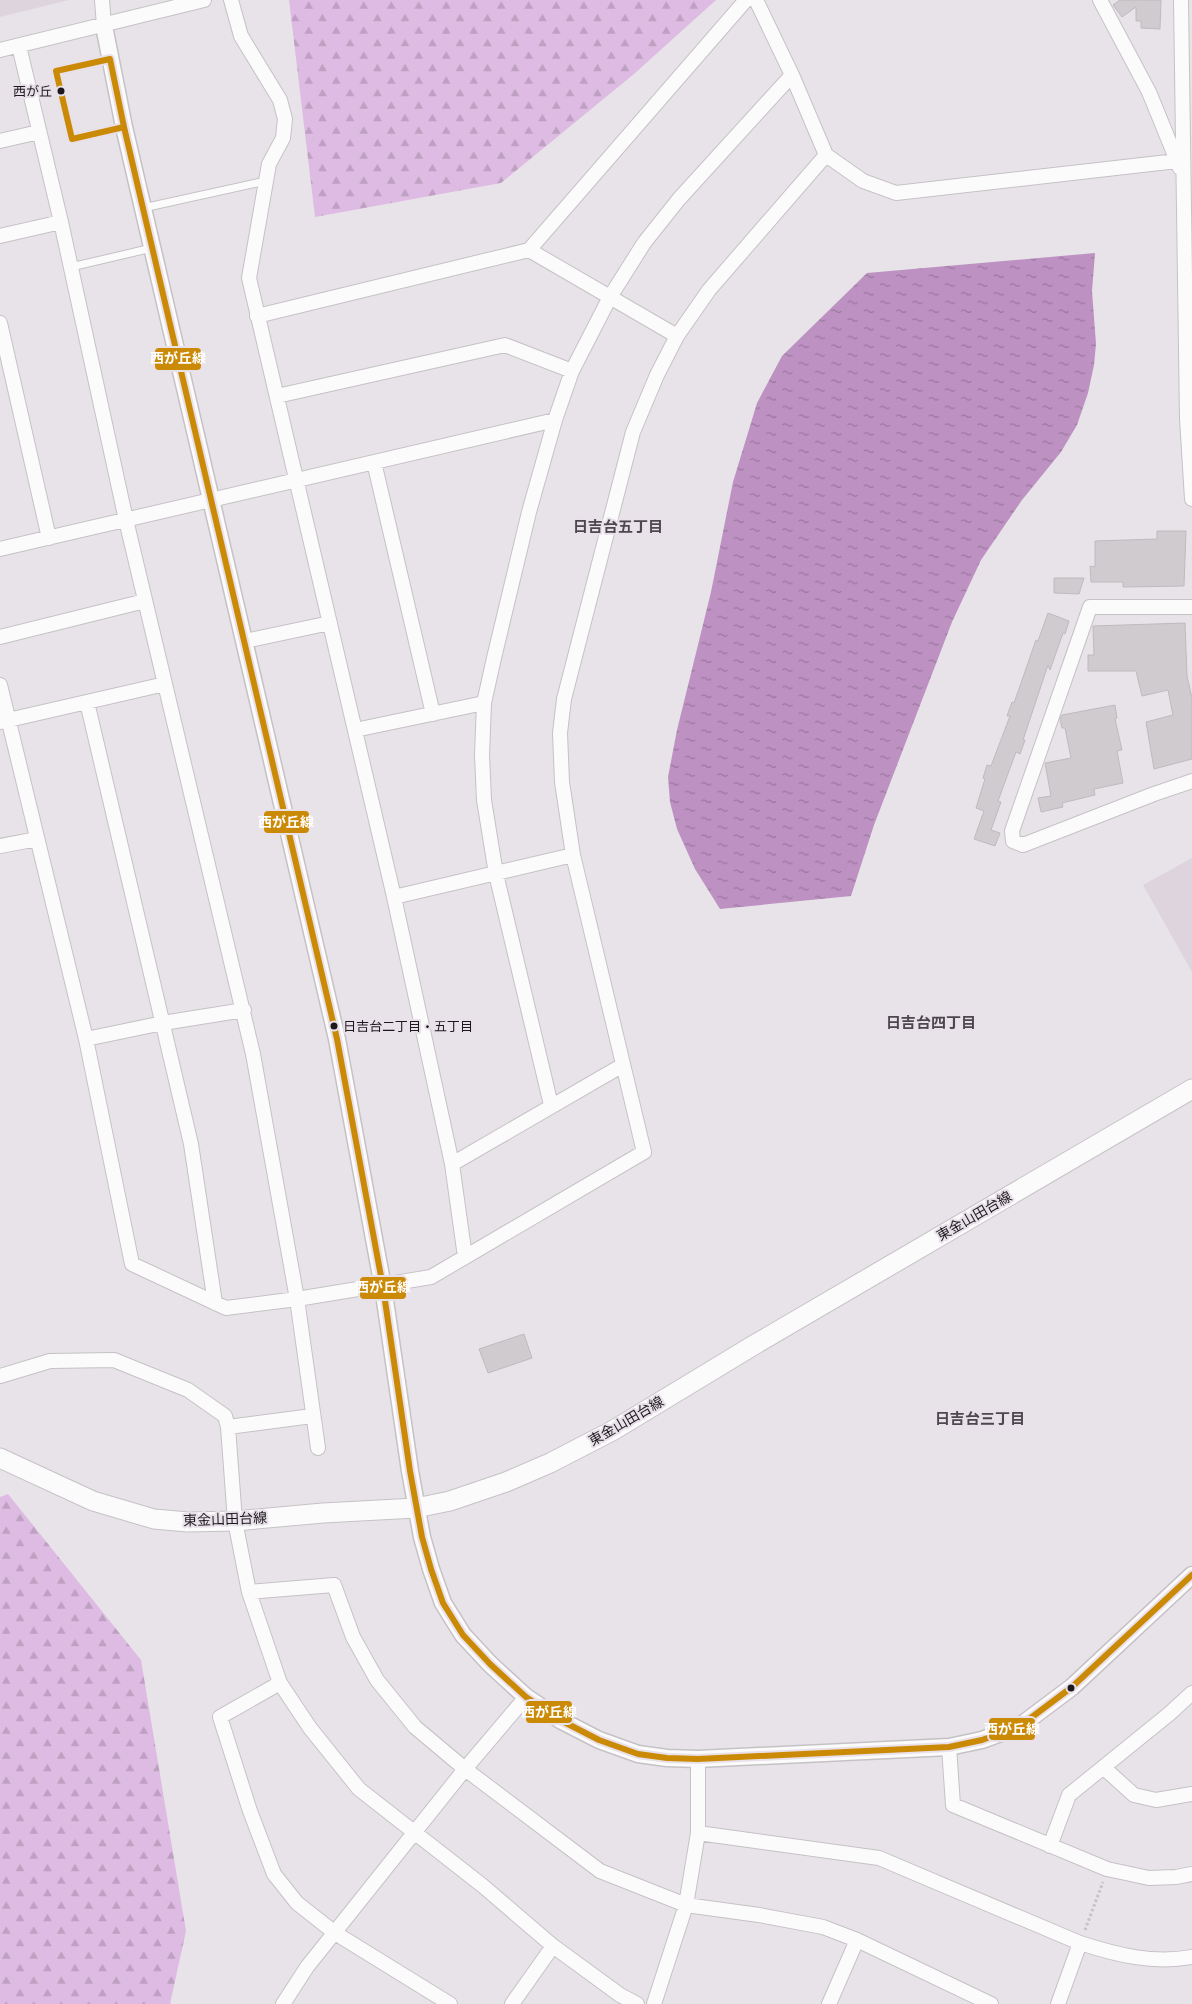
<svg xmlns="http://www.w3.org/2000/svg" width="1192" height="2004" font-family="'Fira Sans Condensed','Noto Sans JP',sans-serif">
  <defs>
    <pattern id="forest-firs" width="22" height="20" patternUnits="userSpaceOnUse" patternTransform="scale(1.25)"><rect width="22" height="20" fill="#debbe3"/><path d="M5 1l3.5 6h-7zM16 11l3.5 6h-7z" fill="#bea0c2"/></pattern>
    <pattern id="water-ripples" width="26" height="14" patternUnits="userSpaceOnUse" patternTransform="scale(1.25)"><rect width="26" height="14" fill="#bd92c2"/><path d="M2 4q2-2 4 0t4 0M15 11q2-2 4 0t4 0" fill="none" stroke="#99769d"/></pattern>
  </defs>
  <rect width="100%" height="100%" fill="#e8e3e8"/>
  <path fill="#ddd4de" d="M0,0H69L0,17Z
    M1192,858V972L1143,885Z"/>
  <path fill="url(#forest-firs)" d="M289,0H716L634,74L501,183L315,217Z
    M8,1494L141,1660L186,1931L170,2004H0V1497Z"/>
  <path fill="url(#water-ripples)" d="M1095,253L1092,291L1096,344L1094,365L1088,393L1077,425L1061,452L1022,500L981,560L952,622L874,825L851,896L720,909L695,869L677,829L670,802L668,777L677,730L711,592L733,482L757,403L782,356L867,273Z"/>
  <path fill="#cfcbcf" stroke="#bebabe" d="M1120,0H1161L1160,29L1141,28V21H1136V7L1122,17L1113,5Z
    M1157,531H1186L1184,586L1123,587V582H1091L1090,566L1095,567V541L1157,539Z
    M1054,578H1084L1079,594L1054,593Z
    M1048,613L1069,621L1065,634L1063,633L1050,670L1048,665L1023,740H1025L1020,754L1016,752L998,801L1001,802L991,830L1000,833L995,846L974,839L984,811L976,808L985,779L983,778L987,765L991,766L1010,716H1007L1012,702L1014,703L1036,640L1038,641Z
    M1185,623L1187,676L1192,698V759L1154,769L1146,722L1173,715L1168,690L1142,696L1136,671H1088V655H1094L1093,626Z
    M1115,705L1117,718L1115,719L1122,750L1117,751L1123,783L1094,789L1095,795L1062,803L1063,807L1041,812L1038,798L1051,796L1045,763L1071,758L1065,728H1062L1060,719L1062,715Z
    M524,1334L532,1358L488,1373L479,1349Z"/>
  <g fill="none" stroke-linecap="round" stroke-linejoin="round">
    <g stroke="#c5c2c5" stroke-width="9">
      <path id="service" d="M110,59L56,71L72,139L124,127
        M143,208L266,181
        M71,267L152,248"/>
    </g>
    <g stroke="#c5c2c5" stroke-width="16">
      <path id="minor" d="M102,0L104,26
        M231,0L241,36L280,100L285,119L283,138L269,164L249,278L394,897L452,1164L465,1257
        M756,0L792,75L826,155L863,181L896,193L1177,161
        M1100,0L1149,92L1180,168
        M1181,0L1187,418L1192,499
        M19,46L61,222L126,520L253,1054L297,1299L318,1448
        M0,50L204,0
        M0,141L39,132
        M0,236L61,222
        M529,250L677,336
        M257,316L529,250L746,0
        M0,323L49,538
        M277,396L505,345L572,371
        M374,462L433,714
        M0,549L555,420
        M1192,607H1090L1012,831L1013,841L1023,845L1154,794L1192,781
        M0,637L145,601
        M245,641L330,623
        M0,685L86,1039L132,1264L226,1308L297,1299L431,1277L644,1152L573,855L562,782L560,733L564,699L633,432L657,375L677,336L709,290L826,155
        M87,702L191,1144L215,1303
        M0,722L165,684
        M355,730L484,703
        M0,846L37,839
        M394,897L573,855
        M86,1039L163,1023L244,1010
        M551,1105L496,874L484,800L482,755L484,703L494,658L529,512L555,420L572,371L610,297L644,243L679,199L792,75
        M452,1164L623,1065
        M0,1376L50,1361L114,1360L188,1390L225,1416L228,1427L235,1521L249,1592L280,1683L310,1728L359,1789L483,1886L553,1946L620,1995L637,2004
        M228,1427L312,1416
        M249,1592L334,1585L353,1637L377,1680L415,1727L465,1769L600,1871L686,1905L759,1915L823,1927L857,1940L991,2004
        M280,1683L220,1717L250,1811L274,1874L297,1903L335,1933L450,2004
        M949,1747L953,1805L1107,1869L1149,1878L1176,1877L1192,1874
        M1104,1768L1134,1795L1156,1800L1192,1794
        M698,1833L879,1858L1080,1943C1117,1955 1153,1964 1192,1957
        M1050,1846L1069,1795L1169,1714L1192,1693
        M283,2004L307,1967L465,1769L526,1697
        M512,2004L553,1946
        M654,2004L686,1905L698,1833V1759
        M829,2004L857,1940
        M1058,2004L1080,1943"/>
    </g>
    <g stroke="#c5c2c5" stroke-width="19">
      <path id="tertiary" d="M104,26L124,127L337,1039L383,1287L410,1471L422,1537L431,1569L443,1603L463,1635L490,1664L526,1697L562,1721L599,1740L638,1754L667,1758L698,1759L949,1747L982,1740L1020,1726L1072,1687L1192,1575"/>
    </g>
    <g stroke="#c5c2c5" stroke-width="21">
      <path id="secondary" d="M0,1458L93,1501L154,1519L188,1522L235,1521L323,1513L416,1508L450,1501L506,1482L550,1463L612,1431L754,1345L1192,1089"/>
    </g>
    <path stroke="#c3c3c3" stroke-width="3" stroke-dasharray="2.5 2.5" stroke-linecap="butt" d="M1085,1930L1103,1882"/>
    <use href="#service" stroke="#fcfbfc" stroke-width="7"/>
    <use href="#minor" stroke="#fcfbfc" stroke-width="14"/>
    <use href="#tertiary" stroke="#fcfbfc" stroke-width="16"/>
    <use href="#secondary" stroke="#fcfbfc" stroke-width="19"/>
    <g stroke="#e9e1ea" stroke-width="10">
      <path id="bus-1" d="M110,59L124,127L72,139L56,71Z
        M124,127L337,1039L383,1287L410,1471L422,1537L431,1569L443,1603L463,1635L490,1664L526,1697L562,1721L599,1740L638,1754L667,1758L698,1759L949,1747L982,1740L1020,1726L1072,1687L1192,1575"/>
    </g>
    <use href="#bus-1" stroke="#cb8a06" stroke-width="6"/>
  </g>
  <g fill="#1c191c" stroke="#e9e1ea" stroke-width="2">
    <circle cx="61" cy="91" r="4.5"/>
    <circle cx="334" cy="1026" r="4.5"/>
    <circle cx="1071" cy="1688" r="4.5"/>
  </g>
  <g text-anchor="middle" stroke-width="4" stroke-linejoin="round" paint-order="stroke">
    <g font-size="13" fill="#1c191c" stroke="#e9e1ea" text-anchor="end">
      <text x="52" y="96">西が丘</text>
      <text x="343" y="1031" text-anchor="start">日吉台二丁目・五丁目</text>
    </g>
    <g font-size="14" fill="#1c191c" stroke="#e9e1ea">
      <text transform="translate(974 1216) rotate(-30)" y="5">東金山田台線</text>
      <text transform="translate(626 1421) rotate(-30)" y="5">東金山田台線</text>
      <text transform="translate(225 1519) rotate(-2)" y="5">東金山田台線</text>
    </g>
    <g font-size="15" font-weight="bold" fill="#4d474e" stroke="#e9e1ea">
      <text x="618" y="532">日吉台五丁目</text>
      <text x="931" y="1028">日吉台四丁目</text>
      <text x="980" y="1424">日吉台三丁目</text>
    </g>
  </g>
  <g stroke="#e9e1ea" stroke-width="2">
    <rect x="154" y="347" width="48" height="24" rx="5" fill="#cb8a06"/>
    <rect x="263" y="810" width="47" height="24" rx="5" fill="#cb8a06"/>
    <rect x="359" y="1276" width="48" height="24" rx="5" fill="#cb8a06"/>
    <rect x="525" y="1700" width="48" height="24" rx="5" fill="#cb8a06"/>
    <rect x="988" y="1717" width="48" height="24" rx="5" fill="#cb8a06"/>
  </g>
  <g font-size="14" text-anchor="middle" font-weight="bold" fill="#fff">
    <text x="178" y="363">西が丘線</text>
    <text x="286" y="827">西が丘線</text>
    <text x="383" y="1292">西が丘線</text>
    <text x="549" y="1717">西が丘線</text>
    <text x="1012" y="1734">西が丘線</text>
  </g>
</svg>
